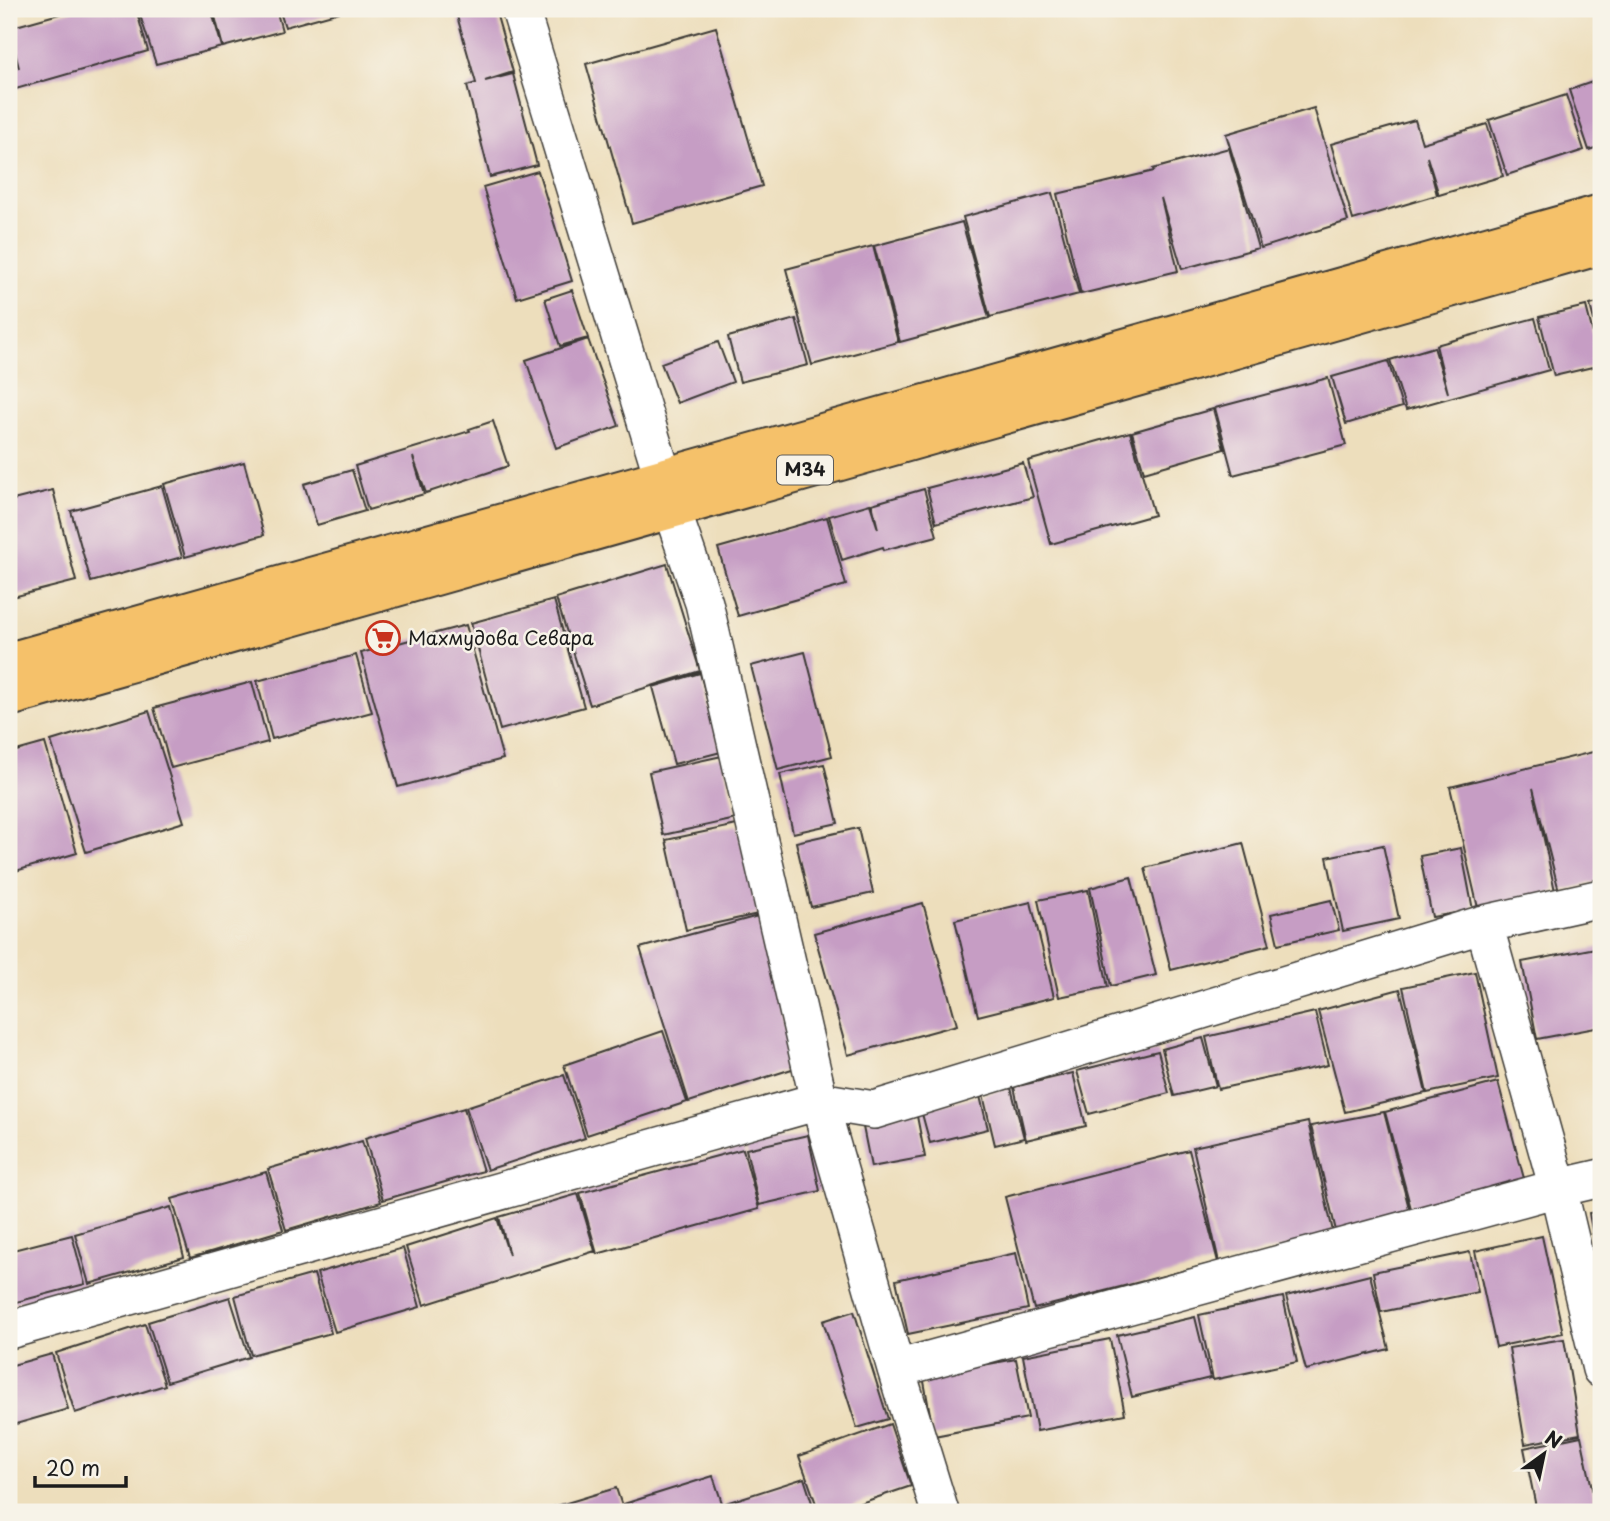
<svg xmlns="http://www.w3.org/2000/svg" width="1610" height="1521" font-family="'Playpen Sans',sans-serif">
  <rect width="100%" height="100%" fill="#f7f3e8"/>
  <filter id="ink" filterUnits="userSpaceOnUse"><feTurbulence type="fractalNoise" baseFrequency=".0143" numOctaves="2"/><feDisplacementMap in="SourceGraphic" scale="14" xChannelSelector="R" yChannelSelector="G"/><feConvolveMatrix kernelMatrix="1 2 1 2 8 2 1 2 1" color-interpolation-filters="sRGB"/></filter>
  <filter id="wash" filterUnits="userSpaceOnUse"><feTurbulence type="fractalNoise" baseFrequency=".00686" numOctaves="4" result="noise"/><feDisplacementMap in="SourceGraphic" scale="28" xChannelSelector="R" yChannelSelector="G"/><feGaussianBlur stdDeviation="1.57" result="paint"/><feColorMatrix in="noise" values="0 0 0 0 0 0 0 0 0 0 0 0 0 0 0 0 0 1.4 0 .05"/><feComposite in="paint" operator="in"/></filter>
  <g filter="url(#wash)">
    <rect width="100%" height="100%" fill="#eddebc"/>
    <g id="blocks">
      <path fill="#c69dc4" d="M77,9H136L148,51L9,91V40L19,68L9,28Z
        M138,9H211L222,47L156,64Z
        M213,9H276L282,31L223,47Z
        M279,9H347V10L285,27Z
        M455,9H495L513,72L485,81L513,74L537,165L490,177L467,86L476,83Z
        M716,27L762,186L632,223L586,64Z
        M1601,79V146L1589,150L1569,90Z
        M1566,95L1584,150L1507,175L1489,120Z
        M1314,108L1348,221L1261,248L1226,134Z
        M1415,120L1422,143L1487,124L1503,176L1439,195L1427,157L1437,195L1353,220L1331,144Z
        M1229,148L1258,248L1182,269L1161,198L1178,271L1081,294L1057,194L1154,171L1153,169Z
        M538,171L572,281L517,298L483,187Z
        M1052,193L1079,294L990,317L963,217Z
        M962,222L989,318L900,342L874,246Z
        M873,246L898,342L812,365L786,269Z
        M572,290L588,338L560,346L545,299Z
        M1601,302V343H1600L1590,305Z
        M1586,306L1601,365L1554,376L1539,317Z
        M1535,318L1549,370L1406,410L1390,360L1434,347L1448,393L1436,345Z
        M796,319L808,365L740,382L728,337Z
        M588,339L619,426L556,448L526,360Z
        M718,342L733,382L677,403L661,363Z
        M1388,361L1402,407L1346,424L1332,377Z
        M1328,378L1346,445L1233,475L1215,408Z
        M1213,409L1224,449L1144,472L1132,432Z
        M493,421L508,466L426,493L413,457L424,494L368,510L355,466L470,431L469,429Z
        M1130,432L1154,515L1051,544L1028,461Z
        M244,462L264,535L185,557L164,484Z
        M1023,463L1033,497L936,523L927,488Z
        M352,470L365,511L317,525L304,484Z
        M162,486L182,557L91,582L71,511Z
        M924,489L937,536L884,550L883,547L842,560L829,516L870,504L878,529L872,504Z
        M53,490L76,581L9,598V501Z
        M827,517L846,585L738,616L718,548Z
        M667,564L700,671L590,705L556,598Z
        M554,600L584,707L500,730L471,623Z
        M466,625L503,759L398,787L361,653Z
        M805,652L832,756L778,770L751,666Z
        M356,655L372,712L272,739L257,681Z
        M700,673L721,752L674,764L653,687Z
        M252,682L268,742L171,768L154,708Z
        M149,711L184,822L86,852L51,741Z
        M45,743L77,853L9,873V753Z
        M1601,750V881L1559,891L1533,788L1555,891L1478,908L1450,787Z
        M722,756L736,819L663,835L649,772Z
        M824,764L838,823L793,833L780,774Z
        M737,825L758,914L686,930L666,840Z
        M858,828L873,893L811,907L796,842Z
        M1243,843L1270,945L1171,970L1145,868Z
        M1383,845L1399,919L1343,931L1327,857Z
        M1461,848L1473,910L1432,917L1420,856Z
        M1131,877L1156,975L1111,986L1090,888Z
        M1088,890L1108,987L1059,997L1038,900Z
        M1331,900L1339,930L1278,944L1271,914Z
        M1031,902L1054,997L978,1016L955,920Z
        M923,903L957,1025L848,1055L814,933Z
        M758,916L795,1068L689,1102L640,948Z
        M1601,947V1027L1537,1039L1522,962Z
        M1475,972L1498,1078L1427,1093L1403,987Z
        M1400,989L1426,1093L1345,1112L1318,1011Z
        M1315,1012L1328,1065L1218,1089L1206,1037Z
        M663,1031L687,1102L587,1135L564,1065Z
        M1203,1038L1216,1086L1174,1096L1162,1049Z
        M1158,1051L1169,1093L1089,1114L1077,1071Z
        M1073,1073L1086,1126L1026,1140L1014,1087Z
        M564,1075L585,1138L487,1170L466,1107Z
        M1498,1082L1526,1186L1413,1216L1385,1112Z
        M1011,1088L1024,1138L995,1145L983,1095Z
        M980,1096L988,1129L930,1143L921,1110Z
        M464,1108L483,1171L383,1200L365,1138Z
        M916,1111L925,1157L871,1167L862,1122Z
        M1384,1112L1411,1216L1337,1235L1311,1126Z
        M1308,1122L1334,1236L1219,1262L1193,1147Z
        M808,1135L820,1191L759,1205L746,1149Z
        M362,1141L381,1202L286,1230L268,1169Z
        M743,1149L759,1209L597,1254L580,1193Z
        M1189,1150L1218,1262L1034,1309L1005,1197Z
        M266,1172L283,1230L190,1258L172,1199Z
        M578,1194L595,1251L424,1305L406,1247L497,1218L509,1255L499,1217Z
        M171,1207L184,1257L89,1284L75,1234Z
        M1601,1211V1275H1600L1589,1213Z
        M72,1235L85,1284L9,1304V1251Z
        M1542,1236L1563,1333L1496,1347L1475,1251Z
        M403,1248L420,1307L335,1332L317,1273Z
        M1470,1252L1478,1292L1381,1312L1373,1272Z
        M1016,1253L1028,1309L908,1334L896,1280Z
        M314,1274L331,1333L251,1355L235,1296Z
        M1370,1275L1389,1349L1306,1370L1286,1296Z
        M230,1297L249,1357L167,1382L148,1322Z
        M1283,1297L1297,1362L1213,1380L1199,1315Z
        M854,1311L888,1419L857,1428L823,1321Z
        M1195,1317L1210,1378L1132,1397L1117,1335Z
        M145,1324L165,1385L75,1413L56,1353Z
        M1110,1339L1125,1414L1037,1431L1023,1356Z
        M1564,1339L1580,1434L1525,1444L1509,1348Z
        M52,1354L68,1409L9,1426V1366Z
        M1016,1359L1028,1418L934,1436L923,1376Z
        M890,1424L911,1486L834,1512H819L799,1456Z
        M1581,1436L1597,1512H1537L1524,1448Z
        M713,1476L725,1512H627L624,1504Z
        M804,1478L815,1512H729L726,1503Z
        M616,1488L624,1512H537Z"/>
    </g>
  </g>
  <g filter="url(#ink)">
    <use href="#blocks" fill-opacity="0" stroke="#3b3934" stroke-width="2"/>
    <g fill="none" stroke-linecap="round" stroke-linejoin="round">
      <g stroke="#3b3934" stroke-width="40">
        <path id="minor" d="M520,9L663,477
          M671,508L704,603L819,1101L896,1369L940,1512
          M1484,924L1558,1188L1601,1369
          M9,1330L819,1101L874,1110L1484,924L1601,898
          M896,1369L1558,1188L1601,1178"/>
      </g>
      <g stroke="#3b3934" stroke-width="42">
        <path id="major" d="M9,662L1601,214
          M9,697L1601,245"/>
      </g>
      <use href="#minor" stroke="#fff" stroke-width="37"/>
      <use href="#major" stroke="#f5c16b" stroke-width="38"/>
    </g>
  </g>
  <defs>
    <g id="supermarket-ring" transform="scale(1.75)"><circle r="9.5" fill="#f7f3e8" stroke="#c8321e" stroke-width="1.5"/><path d="M-6-5.5h2.5l.6 2H6L4.5 2H-2.5L-4.4-4H-6ZM-1.5 3.2a1.3 1.3 0 1 0 .1 0ZM3 3.2a1.3 1.3 0 1 0 .1 0Z" fill="#c8321e"/></g>
  </defs>
  <g fill-rule="evenodd">
    <use href="#supermarket-ring" x="383" y="638"/>
  </g>
  <g text-anchor="middle" stroke-width="5" stroke-linejoin="round" paint-order="stroke">
    <rect fill="#f7f3e8" stroke="#5e5c59" stroke-width="2" x="777" y="455.5" width="56" height="29" rx="5"/>
    <g font-size="18" font-weight="bold" fill="#1c1c1c">
      <text x="805" y="476">M34</text>
    </g>
    <g font-size="19" fill="#1c1c1c" stroke="#f7f3e8" text-anchor="start">
      <text x="408" y="645">Махмудова Севара</text>
    </g>
  </g>
  <rect width="1610" height="1521" fill="none" stroke="#f7f3e8" stroke-width="35"/>
  <g transform="translate(1544 1454) rotate(33)" stroke="#f7f3e8" stroke-width="5" paint-order="stroke">
  <path d="M0-5L12 26L0 18L-12 26Z" fill="#1c1c1c"/>
  <text y="-10" font-size="19" font-weight="bold" text-anchor="middle" fill="#1c1c1c">N</text>
  </g>
  <path d="M35 1476v10h91v-10" fill="none" stroke="#1c1c1c" stroke-width="3.5"/>
  <text x="46" y="1476" font-size="21" fill="#1c1c1c" stroke="#f7f3e8" stroke-width="5" paint-order="stroke">20 m</text>
</svg>
